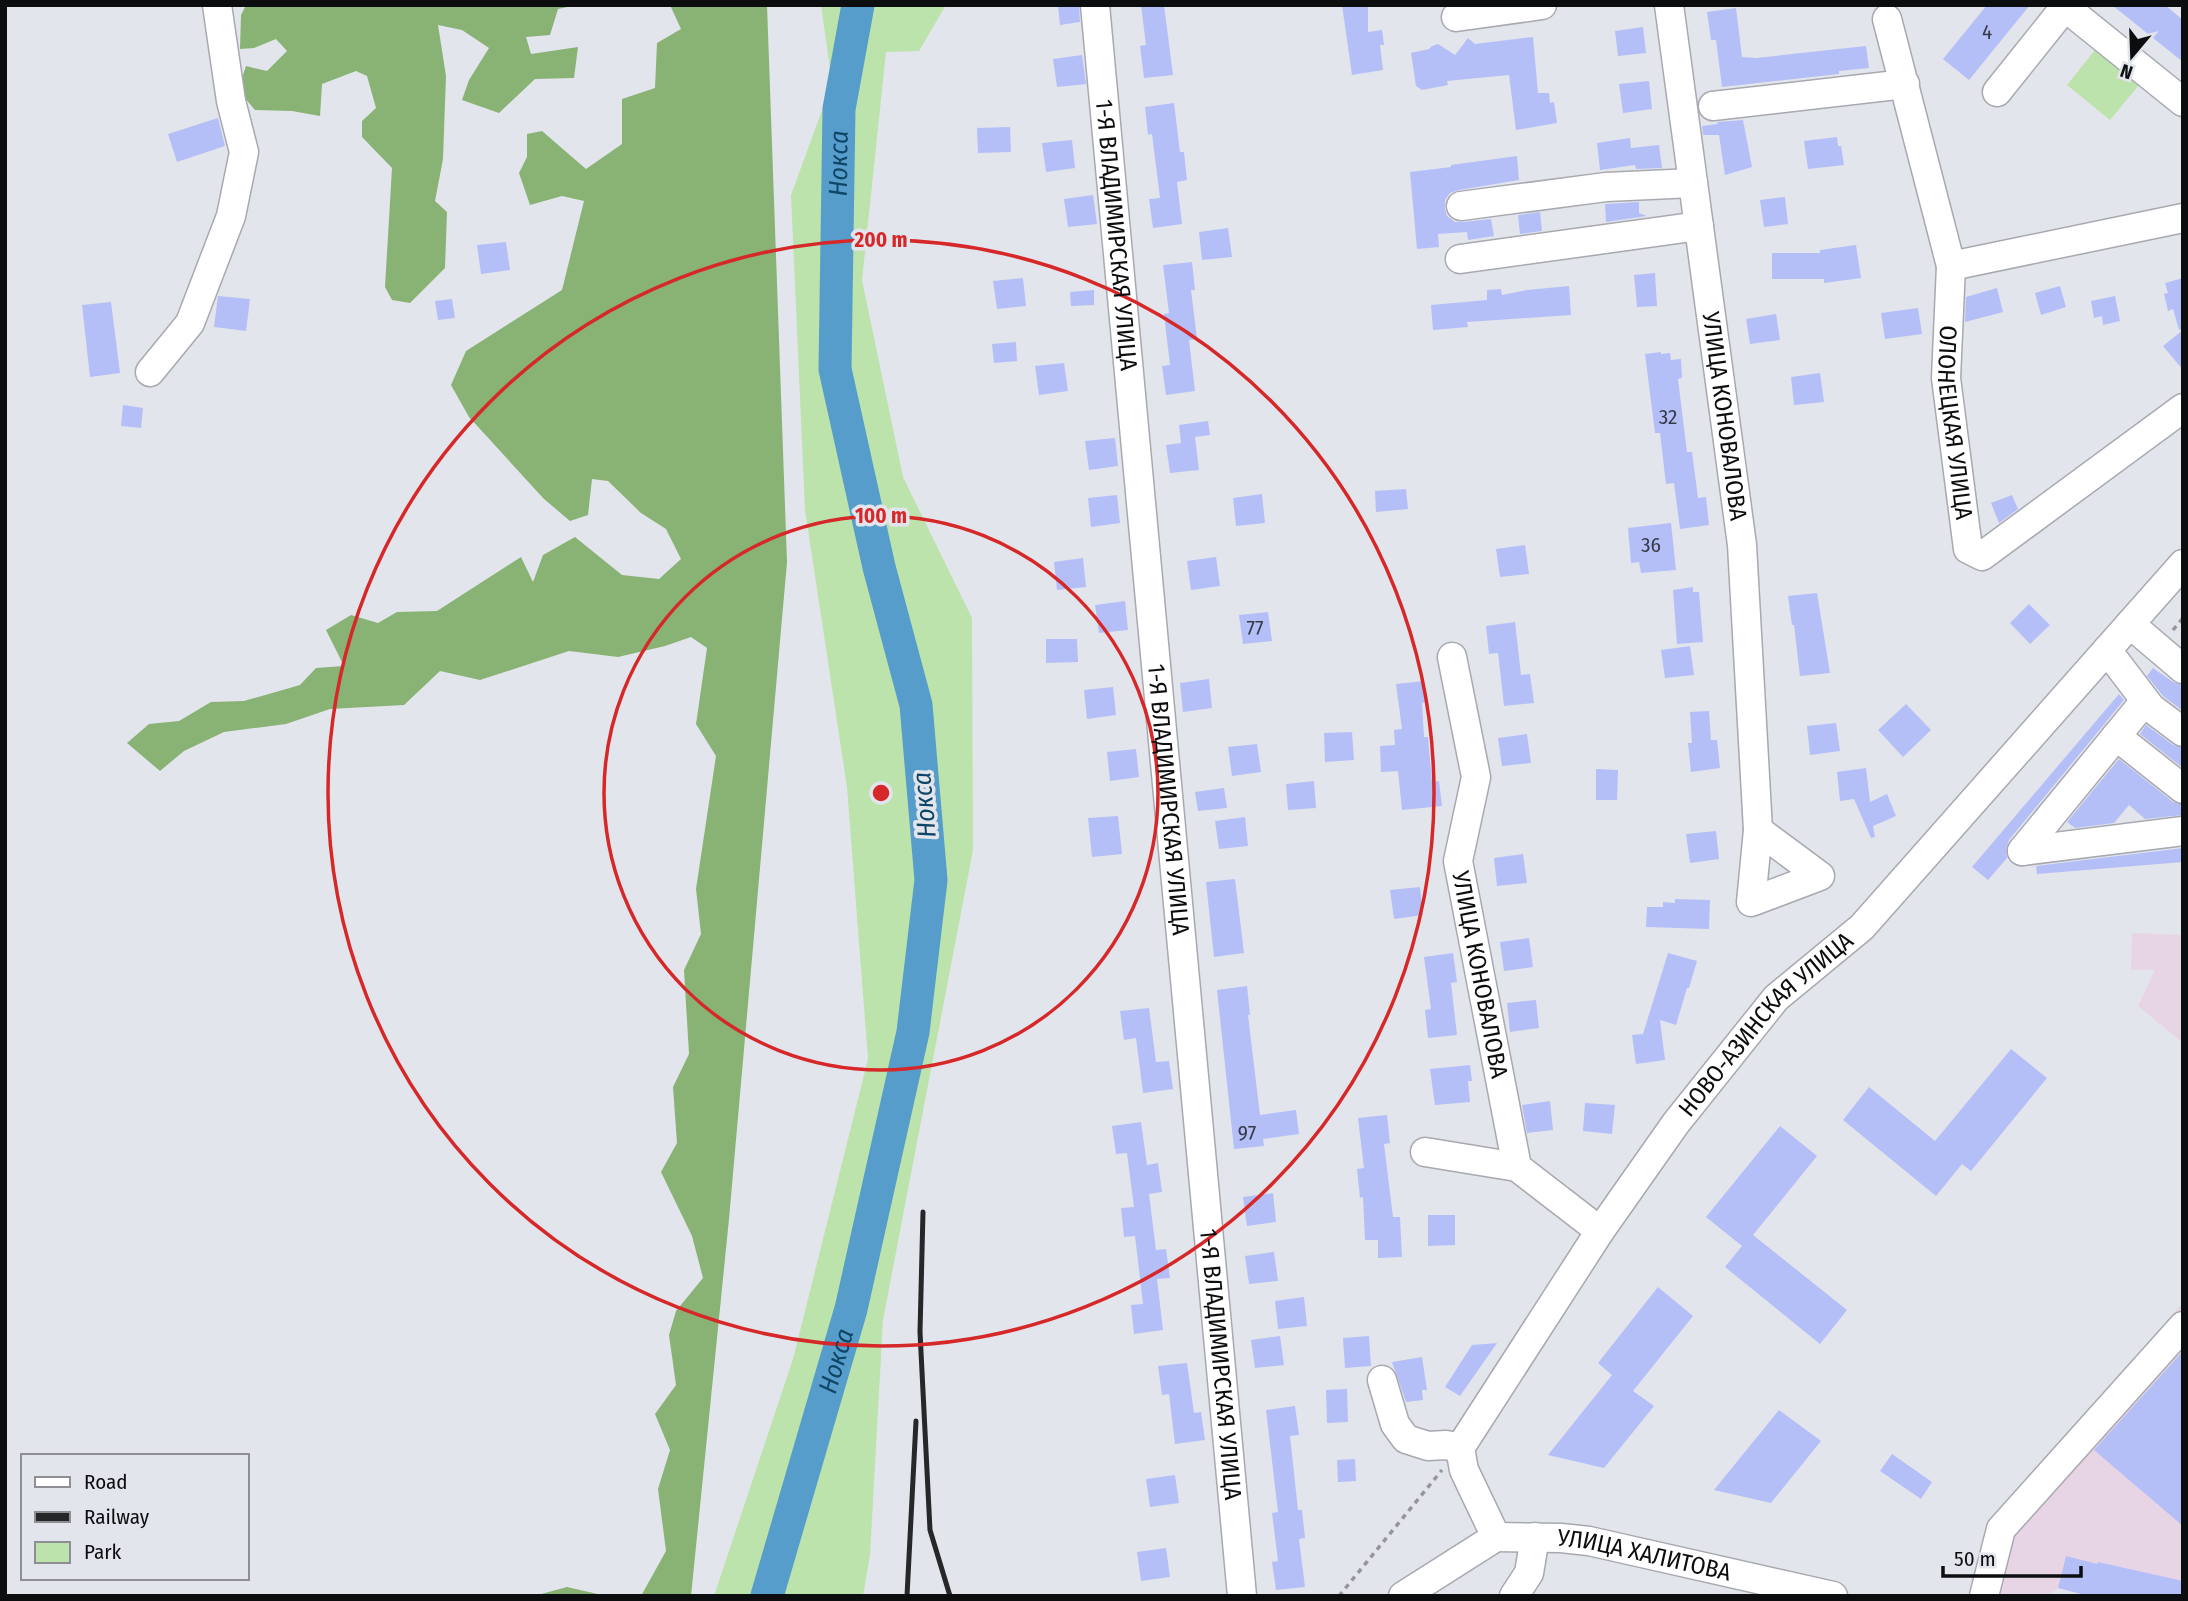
<svg xmlns="http://www.w3.org/2000/svg" width="2188" height="1601" font-family="'Fira Sans Condensed',sans-serif">
  <rect width="100%" height="100%" fill="#e3e5ec"/>
  <path fill="#e7d5e6" d="M2132,933L2183,935V1043L2138,1006L2155,970H2131Z
    M2183,1302V1596H2089L2059,1588L2046,1596H2004L1979,1591L2050,1462Z"/>
  <path fill="#bce3ab" d="M821,5H946L919,51L886,52L862,280L903,477L972,618L973,850L883,1320L870,1555L863,1596H714L793,1359L868,1059L847,787L805,510L791,195L832,83Z
    M2099,45L2143,80L2110,120L2067,85Z"/>
  <path fill="#88b374" d="M246,5H577L558,9L550,35L526,37L531,54L578,47L574,78L535,79L499,113L462,100L469,80L489,48L462,30L438,25L446,76L443,159L435,201L447,212L445,268L410,303L392,300L385,287L392,168L362,137V121L376,108L367,76L356,71L322,84L320,116L292,111L255,110L238,90L246,66L267,71L287,51L276,39L254,48L240,49L241,15Z
    M670,5H767L787,562L729,1219L691,1596H641L666,1551L658,1489L670,1450L655,1414L676,1385L669,1335L676,1311L703,1278L692,1236L661,1172L677,1143L673,1087L689,1054L684,970L701,934L696,889L716,756L696,724L707,648L691,637L665,646L618,657L569,651L480,680L440,671L404,705L330,709L286,724L224,732L184,751L160,771L127,743L149,724L179,721L211,702L244,701L300,685L316,668L344,666L326,630L351,615L378,623L397,612L437,611L521,557L533,582L543,555L575,537L622,575L659,579L681,559L666,529L641,513L608,481L592,479L588,515L570,521L544,499L469,417L451,385L466,351L562,290L584,201L562,196L530,205L519,173L527,157V134L542,131L586,169L622,144V99L655,88L657,43L681,29Z
    M567,1587L602,1595V1596H534Z"/>
  <g fill="none" stroke-linecap="round" stroke-linejoin="round">
    <path stroke="#579dcc" stroke-width="33" id="s1" d="M767,1596L851,1309L913,1032L931,880L916,705L879,567L835,369L839,109L858,5"/>
  </g>
  <path fill="#b4bff7" d="M1058,5H1079L1080,22L1060,25Z
    M1141,5H1164L1173,75L1144,78L1140,46L1146,45Z
    M1342,5H1368V32L1382,30L1384,45H1380L1383,70L1352,75Z
    M1987,5H2030L1969,80L1943,59Z
    M2112,5H2165L2183,20V62Z
    M1736,8L1742,57L1756,58L1866,46L1869,68L1839,71V74L1722,87L1716,40H1711L1707,12Z
    M1643,27L1646,53L1618,56L1615,31Z
    M1533,37L1538,93H1549L1550,103L1554,102L1557,123L1516,130L1509,75L1447,81L1448,85L1422,90L1416,86L1411,53L1429,49L1432,46L1438,44L1455,55L1468,38L1475,44Z
    M1082,55L1086,84L1057,87L1053,59Z
    M1649,81L1652,109L1623,113L1619,84Z
    M1174,103L1180,152H1184L1187,180L1177,182L1182,224L1153,228L1149,199L1160,198L1152,134L1148,135L1145,107Z
    M218,118L225,146L177,162L168,134Z
    M1743,120L1752,167L1725,175L1719,135H1703L1702,126L1718,124L1717,122Z
    M1010,127L1011,152L978,153L977,128Z
    M1837,137L1838,146H1841L1844,165L1808,169L1804,141Z
    M1630,138L1631,148L1659,145L1662,168L1636,169L1635,165L1600,170L1597,143Z
    M1072,140L1075,168L1046,172L1042,143Z
    M1517,156L1519,180L1459,190L1450,193L1445,200V209L1447,216L1455,222H1463L1491,219L1494,236L1468,240L1467,232L1438,234L1439,247L1417,249L1410,172L1451,167V165Z
    M1093,195L1097,224L1068,227L1064,199Z
    M1785,197L1788,224L1764,227L1760,200Z
    M1639,202V213L1647,216L1606,222L1605,204Z
    M1540,212L1542,231L1520,234L1518,215Z
    M1228,228L1232,257L1202,260L1199,232Z
    M506,242L510,270L481,274L477,245Z
    M1856,245L1861,278L1824,283V279H1772V253H1820V250Z
    M1192,262L1195,290H1191L1197,339L1189,340L1195,391L1166,395L1162,366L1170,365L1164,314L1169,313L1163,265Z
    M1655,273L1657,306L1637,307L1634,275Z
    M1023,278L1026,306L997,309L993,281Z
    M2183,278V329L2179,330L2173,309L2168,311L2164,294L2168,293L2165,283Z
    M1569,286L1571,315L1467,322L1468,327L1433,330L1431,305L1487,300V290L1501,289L1502,295L1527,290Z
    M2060,286L2066,307L2041,315L2035,293Z
    M1997,288L2003,312L1965,322L1966,297Z
    M1094,290V305L1071,306L1070,292Z
    M218,296L250,299L246,331L214,327Z
    M2115,296L2120,321L2103,325L2102,316L2094,318L2091,301Z
    M452,299L455,318L438,320L435,301Z
    M111,302L120,373L90,377L82,305Z
    M1918,308L1922,334L1885,339L1881,313Z
    M1776,314L1780,340L1750,344L1746,319Z
    M2183,330V370L2163,346Z
    M1016,342L1017,361L994,363L992,344Z
    M1661,352V354L1670,353L1671,360L1681,359L1682,378L1678,379L1687,452H1692L1698,498L1706,497L1709,525L1680,529L1674,483L1666,484L1660,433H1655L1645,354Z
    M1064,363L1068,391L1039,395L1035,366Z
    M1820,373L1824,402L1794,405L1791,377Z
    M123,405L143,408L141,428L121,426Z
    M1208,421L1210,435L1195,437L1199,470L1170,473L1166,445L1181,443L1179,425Z
    M1115,438L1118,466L1089,470L1085,441Z
    M1406,489L1408,509L1376,512L1375,491Z
    M1262,494L1265,523L1236,526L1233,498Z
    M1117,495L1120,523L1091,527L1088,498Z
    M2012,495L2018,509L1999,523L1991,503Z
    M1671,523L1676,570L1641,573L1639,562L1631,563L1628,528Z
    M1525,545L1529,574L1500,577L1496,549Z
    M1216,557L1220,586L1191,590L1187,561Z
    M1083,558L1086,587L1057,590L1054,562Z
    M1693,587V592H1699L1703,642L1677,644L1673,590Z
    M1817,593L1830,673L1800,676L1794,625H1792L1788,596Z
    M1125,601L1128,630L1099,633L1095,605Z
    M2029,604L2050,625L2030,644L2010,623Z
    M1268,612L1272,641L1243,644L1239,615Z
    M1515,622L1521,675L1530,674L1534,703L1504,706L1498,653L1489,654L1486,626Z
    M1046,639H1077L1078,662L1046,663Z
    M1690,646L1694,675L1665,678L1661,650Z
    M2153,668L2173,682L2183,685V711L2163,696L2147,676Z
    M1209,679L1212,708L1183,712L1180,683Z
    M1424,681L1427,702L1422,703L1424,737H1428L1432,782L1439,781L1442,806L1402,810L1398,771L1381,772L1380,746L1395,745L1394,730L1402,729L1396,684Z
    M1113,687L1116,715L1087,719L1084,690Z
    M2119,694L2124,700L2009,840L2006,849L2007,858L1988,880L1972,867Z
    M1906,704L1931,730L1903,757L1878,730Z
    M1709,711L1711,740H1717L1720,768L1691,772L1688,743H1692L1690,712Z
    M1836,723L1840,751L1810,755L1807,726Z
    M2146,725L2173,745L2183,748V768L2140,734Z
    M1352,732L1354,760L1325,762L1324,733Z
    M1527,734L1531,763L1502,766L1498,738Z
    M1257,744L1261,772L1232,776L1228,747Z
    M1136,749L1139,777L1110,781L1107,752Z
    M2119,759L2173,802L2183,805V815L2145,819L2129,805L2114,823L2075,828L2067,822Z
    M1866,768L1870,802L1887,794L1896,816L1873,826L1875,837L1871,838L1854,799L1840,801L1837,772Z
    M1596,769L1618,770L1617,800H1596Z
    M1314,781L1316,808L1288,810L1286,784Z
    M1224,788L1227,808L1198,811L1195,792Z
    M1118,816L1122,854L1092,857L1088,818Z
    M1245,817L1248,846L1219,849L1215,821Z
    M1716,831L1719,859L1690,863L1686,834Z
    M2183,848V862L2037,874L2036,866Z
    M1523,854L1527,883L1497,886L1494,858Z
    M1235,879L1244,953L1214,957L1206,882Z
    M1420,887L1423,915L1394,919L1390,890Z
    M1675,899L1710,900L1709,929L1646,927L1647,907H1663V902L1675,903Z
    M1529,938L1533,967L1504,971L1500,942Z
    M1453,953L1457,982L1451,983L1457,1035L1428,1038L1425,1010L1431,1009L1424,957Z
    M1668,953L1697,961L1689,988H1687L1676,1025L1660,1020L1665,1060L1636,1064L1632,1035L1643,1034Z
    M1247,986L1250,1015H1248L1260,1115L1296,1110L1299,1134L1263,1139L1264,1146L1234,1149L1217,990Z
    M1536,1000L1539,1028L1510,1032L1507,1003Z
    M1149,1008L1156,1062L1169,1061L1173,1089L1143,1093L1136,1038L1124,1040L1120,1011Z
    M2011,1049L2047,1078L1971,1171L1962,1164L1936,1196L1843,1120L1869,1087L1935,1141Z
    M1470,1065L1472,1081H1468L1470,1102L1435,1105L1430,1069Z
    M1550,1101L1553,1130L1527,1133L1522,1105Z
    M1585,1103L1615,1105L1612,1134L1583,1131Z
    M1387,1115L1390,1143L1384,1144L1393,1217H1400L1402,1257L1378,1258V1240H1365L1363,1197L1360,1198L1357,1169L1364,1168L1358,1118Z
    M1141,1122L1147,1165L1158,1163L1162,1192L1149,1194L1156,1250L1166,1249L1170,1278L1157,1279L1163,1330L1134,1334L1131,1305L1143,1304L1135,1236L1124,1237L1121,1208L1134,1207L1127,1153L1116,1154L1112,1126Z
    M1780,1126L1817,1156L1753,1235L1847,1310L1820,1344L1725,1267L1742,1246L1706,1217Z
    M1273,1193L1276,1222L1247,1226L1243,1197Z
    M1428,1215H1455V1245L1428,1246Z
    M1274,1252L1278,1281L1249,1284L1245,1256Z
    M1658,1287L1693,1316L1633,1391L1654,1406L1604,1468L1548,1455L1612,1375L1598,1363Z
    M1304,1297L1307,1326L1278,1329L1275,1301Z
    M1280,1336L1284,1365L1255,1368L1251,1340Z
    M1369,1336L1371,1366L1345,1368L1343,1338Z
    M1497,1343L1460,1396L1445,1387L1472,1345Z
    M2183,1351V1526L2094,1450Z
    M1422,1357L1427,1390H1422L1423,1400L1406,1402L1392,1362Z
    M1187,1363L1194,1413L1201,1412L1205,1440L1175,1444L1169,1394L1162,1395L1158,1366Z
    M1347,1389L1348,1422L1327,1423L1326,1390Z
    M1295,1406L1299,1435L1290,1436L1298,1510H1302L1305,1538L1299,1539L1305,1587L1276,1590L1272,1562L1278,1561L1272,1513L1278,1512L1266,1410Z
    M1779,1410L1821,1441L1771,1503L1714,1490Z
    M1892,1454L1932,1482L1921,1499L1880,1471Z
    M1355,1459L1356,1481L1338,1482L1337,1460Z
    M1175,1475L1179,1503L1150,1507L1146,1479Z
    M1166,1548L1170,1577L1141,1581L1137,1552Z
    M2066,1556L2097,1564L2098,1562L2183,1581V1596H2089L2058,1588Z"/>
  <g fill="none" stroke-linecap="round" stroke-linejoin="round">
    <g stroke="#a8a9b0" stroke-width="31">
      <g id="minor">
        <path id="s2" d="M1095,5L1242,1596"/>
        <path id="s3" d="M1669,5L1742,545L1758,830"/>
        <path d="M1456,17L1542,5"/>
        <path d="M1887,19L1951,266"/>
        <path d="M1997,92L2065,7L2183,102"/>
        <path d="M1713,106L1905,84"/>
        <path d="M1461,206L1606,187L1693,183"/>
        <path id="s4" d="M2183,218L1951,266L1946,378L1968,549L1982,556L2183,408"/>
        <path d="M1460,259L1699,226"/>
        <path d="M150,372L190,323L231,216L244,152L231,101L217,5"/>
        <path d="M2130,624L2183,669"/>
        <path d="M2107,650L2151,708L2183,732"/>
        <path id="s5" d="M1452,657L1476,777L1458,861L1517,1167L1600,1231"/>
        <path d="M2116,736L2183,789"/>
        <path d="M1758,830L1820,876L1751,902Z"/>
        <path d="M2022,851L2145,701"/>
        <path d="M2022,851L2183,831"/>
        <path d="M1425,1152L1517,1167"/>
        <path d="M1382,1380L1395,1424L1406,1439L1428,1446L1446,1445L1460,1448"/>
        <path id="s6" d="M1496,1537L1464,1470L1460,1448L1600,1231L1676,1123L1776,998L1862,927L2183,564"/>
        <path id="s7" d="M1496,1537L1561,1538L1589,1541L1833,1596"/>
        <path d="M1403,1596L1496,1537"/>
        <path d="M1514,1596L1529,1573L1535,1537"/>
        <path d="M1984,1596L2001,1529L2183,1326"/>
      </g>
    </g>
    <path stroke="#95969b" stroke-width="3.5" stroke-dasharray="5 5" stroke-linecap="butt" d="M2173,630L2183,618
      M1339,1596L1442,1470"/>
    <use href="#minor" stroke="#fff" stroke-width="28"/>
    <path stroke="#262729" stroke-width="5" d="M923,1212L920,1332L930,1530L950,1596
      M907,1596L916,1421"/>
  </g>
  <g fill="none" stroke="#d62828" stroke-width="3.5">
    <circle cx="881" cy="793" r="277"/>
    <circle cx="881" cy="793" r="553"/>
  </g>
  <g text-anchor="middle" stroke-width="7" stroke-linejoin="round" paint-order="stroke">
    <g font-size="21" fill="#363a49">
      <text x="1987" y="39">4</text>
      <text x="1668" y="424">32</text>
      <text x="1651" y="552">36</text>
      <text x="1255" y="635">77</text>
      <text x="1247" y="1140">97</text>
    </g>
    <g font-size="24" fill="#0c0d0f" stroke="#e3e5ec">
      <text dy="8" stroke="none"><textPath href="#s2" startOffset="231">1-Я ВЛАДИМИРСКАЯ УЛИЦА</textPath></text>
      <text dy="8" stroke="none"><textPath href="#s3" startOffset="415">УЛИЦА КОНОВАЛОВА</textPath></text>
      <text dy="8" stroke="none"><textPath href="#s4" startOffset="394">ОЛОНЕЦКАЯ УЛИЦА</textPath></text>
      <text dy="8" stroke="none"><textPath href="#s2" startOffset="798">1-Я ВЛАДИМИРСКАЯ УЛИЦА</textPath></text>
      <text dy="8" stroke="none"><textPath href="#s5" startOffset="324">УЛИЦА КОНОВАЛОВА</textPath></text>
      <text dy="8" stroke="none"><textPath href="#s6" startOffset="621">НОВО-АЗИНСКАЯ УЛИЦА</textPath></text>
      <text dy="8" stroke="none"><textPath href="#s2" startOffset="1365">1-Я ВЛАДИМИРСКАЯ УЛИЦА</textPath></text>
      <text dy="8" stroke="none"><textPath href="#s7" startOffset="150">УЛИЦА ХАЛИТОВА</textPath></text>
    </g>
    <g font-size="26" font-style="italic" fill="#0f4666" stroke="#e3e5ec">
      <text dy="9" stroke="none"><textPath href="#s1" startOffset="1463">Нокса</textPath></text>
      <text transform="translate(924 805) rotate(-95)" y="9">Нокса</text>
      <text dy="9" stroke="none"><textPath href="#s1" startOffset="245">Нокса</textPath></text>
    </g>
  </g>
  <circle cx="881" cy="793" r="10" fill="#d62828" stroke="#e3e5ec" stroke-width="3.5"/>
  <g font-size="21" text-anchor="middle" font-weight="bold" fill="#d62828" stroke="#e3e5ec" stroke-width="7" stroke-linejoin="round" paint-order="stroke">
    <text x="881" y="247">200 m</text>
    <text x="881" y="523">100 m</text>
  </g>
  <rect width="2188" height="1601" fill="none" stroke="#0c0d0f" stroke-width="14"/>
  <rect x="21" y="1454" width="228" height="126" fill="#e3e5ec" stroke="#8d8f94" stroke-width="2"/>
  <rect x="35" y="1477" width="35" height="10" fill="#ffffff" stroke="#8d8f94" stroke-width="2"/>
  <text x="84" y="1489" font-size="21" fill="#0c0d0f">Road</text>
  <rect x="35" y="1512" width="35" height="10" fill="#262729" stroke="#8d8f94" stroke-width="2"/>
  <text x="84" y="1524" font-size="21" fill="#0c0d0f">Railway</text>
  <rect x="35" y="1542" width="35" height="21" fill="#bce3ab" stroke="#8d8f94" stroke-width="2"/>
  <text x="84" y="1559" font-size="21" fill="#0c0d0f">Park</text>
  <g transform="translate(2132 56) rotate(199)" stroke="#e3e5ec" stroke-width="5" paint-order="stroke">
  <path d="M0-5L12 26L0 18L-12 26Z" fill="#0c0d0f"/>
  <text y="-10" font-size="19" font-weight="bold" text-anchor="middle" fill="#0c0d0f">N</text>
  </g>
  <path d="M1943 1566v10h138v-10" fill="none" stroke="#0c0d0f" stroke-width="3.5"/>
  <text x="1954" y="1566" font-size="21" fill="#0c0d0f" stroke="#e3e5ec" stroke-width="5" paint-order="stroke">50 m</text>
</svg>
